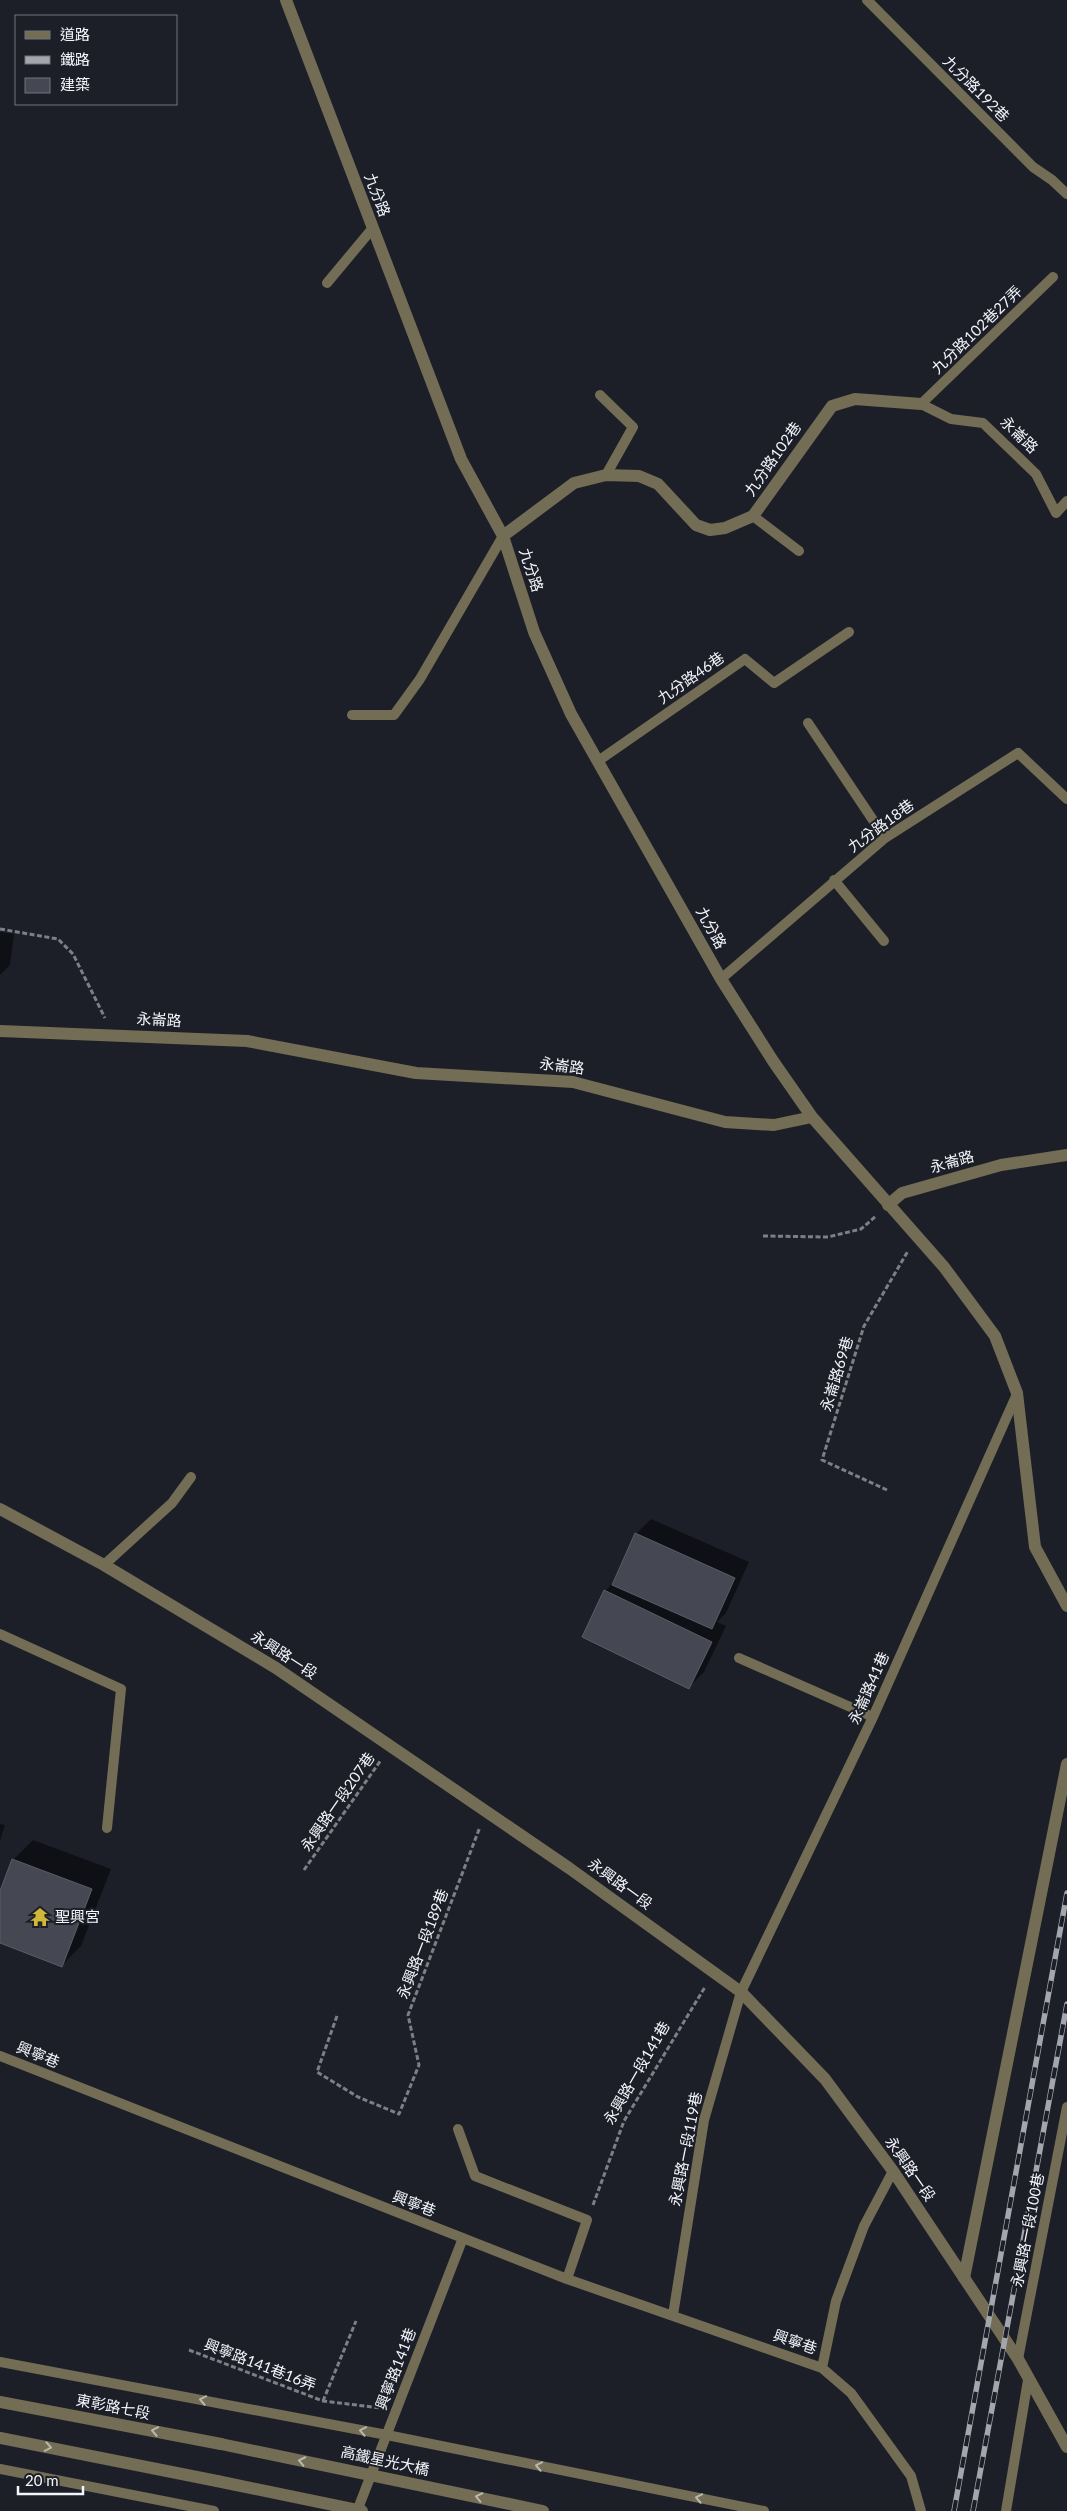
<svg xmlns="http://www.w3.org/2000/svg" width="1067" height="2511" font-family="Lato,'Noto Sans TC',sans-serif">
  <rect width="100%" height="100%" fill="#1d1f28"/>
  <path fill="#0007" d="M0,932L14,934L10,965L0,975Z
    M651,1519L749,1562L726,1613L717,1622L726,1626L704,1672L689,1687L605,1591L615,1581L636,1534Z
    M0,1824L5,1825L0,1841Z
    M33,1840L111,1869L81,1946L61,1966L0,1942V1895L14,1859Z"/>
  <path fill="#454852" stroke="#5a5d67" d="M635,1533L735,1578L712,1629L612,1585Z
    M604,1590L712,1642L689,1689L582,1637Z
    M12,1859L92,1889L62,1967L0,1943V1891Z"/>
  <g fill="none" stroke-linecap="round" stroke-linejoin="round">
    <path stroke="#7d7f87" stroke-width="3" stroke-dasharray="5 2.5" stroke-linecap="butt" d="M0,929L58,939L73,954L105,1018
      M763,1236L828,1237L861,1229L876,1216
      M887,1490L822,1460L864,1326L908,1251
      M304,1870L381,1760
      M337,2016L317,2072L358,2097L399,2114L419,2065L408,2015L480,1827
      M593,2205L624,2121L705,1987
      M189,2350L323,2401L381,2408
      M323,2401L356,2321"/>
    <path stroke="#726d54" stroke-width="10" d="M867,0L1033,167L1052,180L1067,194
      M1053,277L921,404L951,419L983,423L1036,474L1056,513L1067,501
      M327,283L372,229
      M600,395L633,427L606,475
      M753,516L799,551
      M352,715H394L420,679L503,536
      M808,723L885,838
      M598,761L745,659L774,683L849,632
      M834,880L884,941
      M721,979L885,838L1018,753L1067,799
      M104,1565L172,1503L191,1477
      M0,1634L121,1689L107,1828
      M739,1658L873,1717
      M0,2056L567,2279L822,2368L851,2393L911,2476L921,2511
      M458,2129L475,2176L587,2220L567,2279
      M673,2315L704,2120L741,1992L873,1717L1017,1394
      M1018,2359L1067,2107
      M0,2362L387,2435L764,2511
      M822,2368L836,2301L864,2226L893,2171
      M0,2469L214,2511
      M357,2511L463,2238
      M1006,2511L1028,2380"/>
    <path stroke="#726d54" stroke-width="12" d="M503,536L574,483L606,475L639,476L658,484L696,525L710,530L725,528L753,516L832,406L855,399L921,404
      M888,1205L902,1193L1001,1165L1067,1155
      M964,2278L1067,1764"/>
    <path stroke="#726d54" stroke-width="12" d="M286,0L461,459L503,536L534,632L571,714L721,979L773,1061L812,1117L944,1267L995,1336L1017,1393L1035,1547L1067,1606
      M0,1031L247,1041L416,1073L573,1082L725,1122L774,1125L812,1117
      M0,1509L104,1565L276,1668L569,1868L741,1992L825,2079L893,2171L1018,2359L1067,2447
      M0,2402L221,2444
      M0,2438L217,2481"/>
    <g stroke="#a4a6ad" stroke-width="5.5">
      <path id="rail" d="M954,2511L1067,1893
        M973,2511L1067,2004"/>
    </g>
    <use href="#rail" stroke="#1d1f28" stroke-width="4" stroke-dasharray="11" stroke-linecap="butt"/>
    <path stroke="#726d54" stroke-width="12" d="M221,2444L543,2511
      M217,2481L362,2511"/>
  </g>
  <defs><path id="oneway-chevron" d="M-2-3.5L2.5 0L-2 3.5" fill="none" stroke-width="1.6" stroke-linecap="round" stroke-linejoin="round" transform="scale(1.25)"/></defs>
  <g stroke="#b9b8b0">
    <use href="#oneway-chevron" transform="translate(203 2400) rotate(-169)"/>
    <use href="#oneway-chevron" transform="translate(155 2431) rotate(-169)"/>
    <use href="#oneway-chevron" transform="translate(363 2431) rotate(-169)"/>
    <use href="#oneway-chevron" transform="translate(48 2447) rotate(11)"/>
    <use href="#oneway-chevron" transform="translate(302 2461) rotate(-168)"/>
    <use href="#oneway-chevron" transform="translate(539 2466) rotate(-169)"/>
    <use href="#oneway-chevron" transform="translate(479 2497) rotate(-168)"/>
    <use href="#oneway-chevron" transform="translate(699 2498) rotate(-169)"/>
  </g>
  <defs>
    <g id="temple-bare" transform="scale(1.5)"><path d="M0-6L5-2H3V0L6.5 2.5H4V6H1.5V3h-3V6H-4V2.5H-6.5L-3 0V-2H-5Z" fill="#cfb837" stroke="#1d1f28" stroke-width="2.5" paint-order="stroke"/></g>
  </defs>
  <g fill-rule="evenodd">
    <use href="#temple-bare" x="40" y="1917"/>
  </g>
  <g text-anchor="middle" stroke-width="4" stroke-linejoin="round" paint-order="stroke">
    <g font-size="15" fill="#f3f5fb" stroke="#1d1f28">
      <text transform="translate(976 89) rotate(45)" y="5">九分路192巷</text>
      <text transform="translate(377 195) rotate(69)" y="5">九分路</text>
      <text transform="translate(977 330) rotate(-44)" y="5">九分路102巷27弄</text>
      <text transform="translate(1019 435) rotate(44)" y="5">永崙路</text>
      <text transform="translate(773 459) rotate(-55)" y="5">九分路102巷</text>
      <text transform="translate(531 570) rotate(72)" y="5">九分路</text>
      <text transform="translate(691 678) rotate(-35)" y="5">九分路46巷</text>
      <text transform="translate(881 826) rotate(-36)" y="5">九分路18巷</text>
      <text transform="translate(711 928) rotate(61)" y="5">九分路</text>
      <text transform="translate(159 1020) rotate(3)" y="5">永崙路</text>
      <text transform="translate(562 1066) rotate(7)" y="5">永崙路</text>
      <text transform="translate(952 1162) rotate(-16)" y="5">永崙路</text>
      <text transform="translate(837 1374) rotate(-73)" y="5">永崙路69巷</text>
      <text transform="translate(284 1655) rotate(33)" y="5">永興路一段</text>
      <text transform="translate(869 1688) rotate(-66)" y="5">永崙路41巷</text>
      <text transform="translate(338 1802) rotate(-55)" y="5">永興路一段207巷</text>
      <text transform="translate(620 1884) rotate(36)" y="5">永興路一段</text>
      <text transform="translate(423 1944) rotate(-69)" y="5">永興路一段189巷</text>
      <text transform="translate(38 2055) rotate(22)" y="5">興寧巷</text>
      <text transform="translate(637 2073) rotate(-60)" y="5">永興路一段141巷</text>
      <text transform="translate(686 2149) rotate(-79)" y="5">永興路一段119巷</text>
      <text transform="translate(910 2169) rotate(55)" y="5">永興路一段</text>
      <text transform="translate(414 2204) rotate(21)" y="5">興寧巷</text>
      <text transform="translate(1028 2230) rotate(-79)" y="5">永興路一段100巷</text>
      <text transform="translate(795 2342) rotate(19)" y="5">興寧巷</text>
      <text transform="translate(260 2365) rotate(21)" y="5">興寧路141巷16弄</text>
      <text transform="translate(396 2369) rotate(-69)" y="5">興寧路141巷</text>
      <text transform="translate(113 2407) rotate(11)" y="5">東彰路七段</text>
      <text transform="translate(385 2461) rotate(12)" y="5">高鐵星光大橋</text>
    </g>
    <g font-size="15" fill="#f3f5fb" stroke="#1d1f28" text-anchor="start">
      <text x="55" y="1922">聖興宮</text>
    </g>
  </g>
  <rect x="15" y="15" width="162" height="90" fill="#1d1f28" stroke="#73757c"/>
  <rect x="25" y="31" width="25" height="8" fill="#726d54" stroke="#73757c"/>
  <text x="60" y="40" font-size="15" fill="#f3f5fb">道路</text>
  <rect x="25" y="56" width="25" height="8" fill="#a4a6ad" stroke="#73757c"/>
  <text x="60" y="65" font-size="15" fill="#f3f5fb">鐵路</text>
  <rect x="25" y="78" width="25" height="15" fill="#454852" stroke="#73757c"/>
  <text x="60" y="90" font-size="15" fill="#f3f5fb">建築</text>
  <path d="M18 2486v8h65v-8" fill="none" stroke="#f3f5fb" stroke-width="2.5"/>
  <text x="25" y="2486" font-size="15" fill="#f3f5fb" stroke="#1d1f28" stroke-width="4" paint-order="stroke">20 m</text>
</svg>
